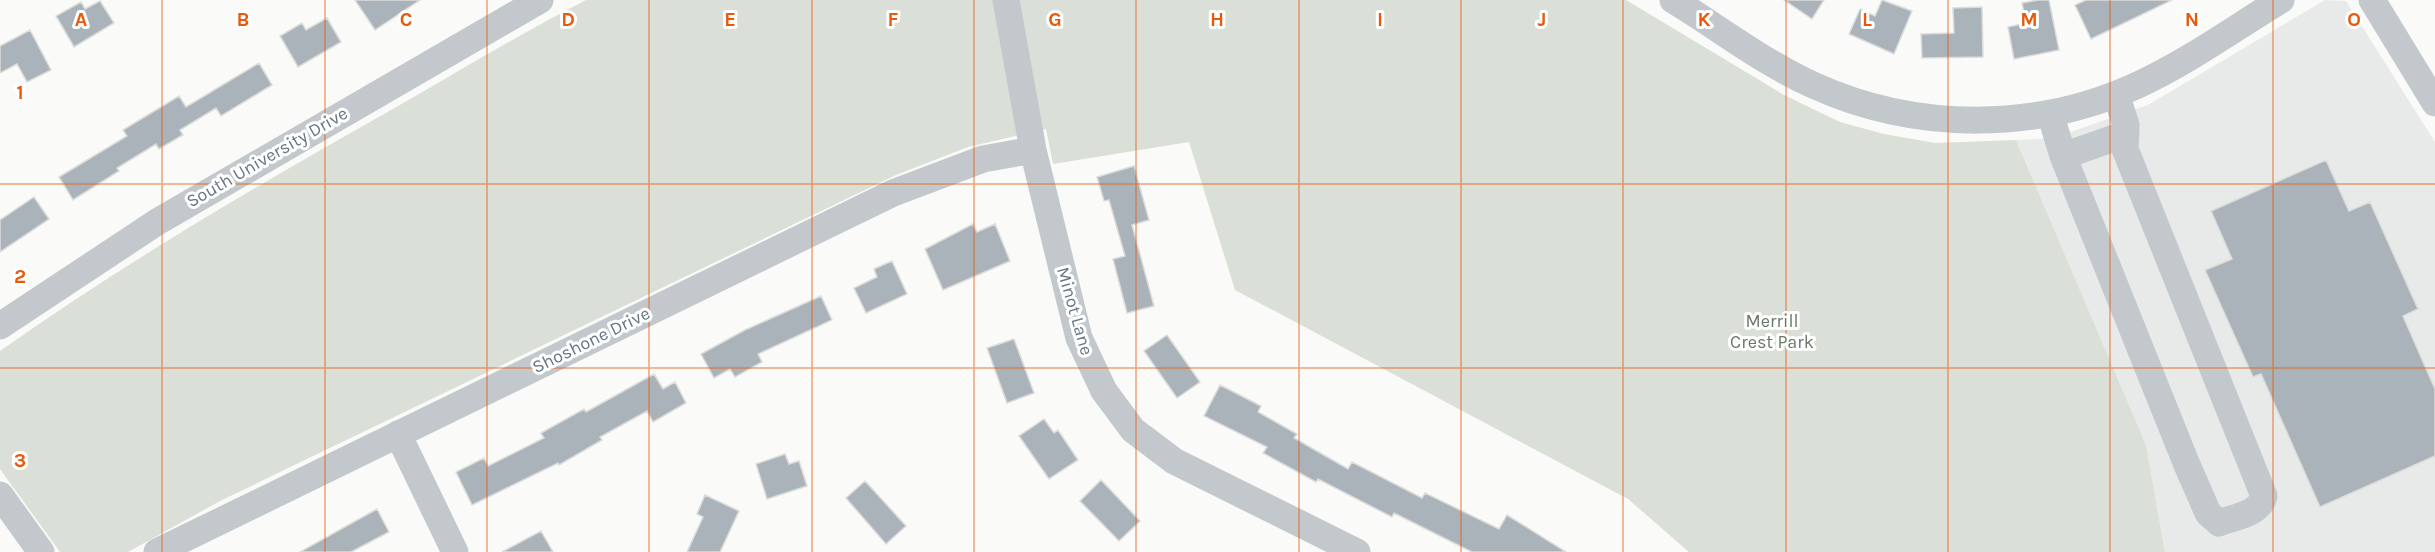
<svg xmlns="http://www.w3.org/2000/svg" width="2435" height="552" font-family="Karla,sans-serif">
  <rect width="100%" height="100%" fill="#fafaf8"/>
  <path fill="#e8e9e9" d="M2325,0L2346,1L2435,142V552H2165L2146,445L2016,140L2040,139L2070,132L2148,105Z"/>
  <path fill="#dadfd7" d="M586,0H1626L1784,95L1840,122L1884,134L1935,143L2016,140L2146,445L2165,552H1689L1628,499L1235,290L1189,142L1053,164L1046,129L968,147L896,175L220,501L128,552H60L0,469V351C123,264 253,188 384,114C451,76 518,35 586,0Z"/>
  <path fill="#aab3b9" stroke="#dcdcda" stroke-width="1.5" d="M355,0H420L375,30Z
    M1784,0H1824L1812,19Z
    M1882,0L1912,11L1894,54L1849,34L1860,9L1875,16Z
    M2038,0H2049L2059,50L2014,59L2008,27L2026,23L2022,3Z
    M2086,0H2172L2091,39L2075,5Z
    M100,1L114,23L74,47L56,16L81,2L85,9Z
    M1982,7L1983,57L1922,58L1921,34L1954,33L1953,8Z
    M327,18L341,42L298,67L280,36L302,23L306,30Z
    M30,30L51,70L27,82L17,64L0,73V46Z
    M259,63L272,85L221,116L216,108L180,130L183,135L159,149L156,144L117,168L119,171L73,200L59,177L127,136L123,130L179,96L186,107Z
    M2326,160L2349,211L2370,202L2418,309L2403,316L2435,389V456L2320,507L2261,374L2253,377L2205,270L2232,259L2211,211Z
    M1134,166L1149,220L1132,225L1154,306L1127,313L1113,259L1125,256L1109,200L1104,201L1097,177Z
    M34,197L49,219L0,252V220Z
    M973,224L977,232L995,224L1010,261L943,290L925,249Z
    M892,261L907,294L866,313L854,288L877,277L874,269Z
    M821,296L832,320L758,354L762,362L735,377L730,369L714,378L701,354L745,330Z
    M1167,335L1200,382L1177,398L1144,351Z
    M1014,339L1034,393L1007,403L987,348Z
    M654,374L663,389L675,382L686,403L653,422L647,411L600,437L602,440L559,465L558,463L472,505L456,472L484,458L488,466L544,438L541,433L584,409L586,412Z
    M1220,385L1261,406L1258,412L1297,434L1294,438L1348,469L1352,462L1422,498L1425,493L1499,529L1507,515L1566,552H1472L1394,513L1392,517L1318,479L1316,482L1263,453L1267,447L1204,416Z
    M1044,419L1054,433L1058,430L1078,460L1049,479L1019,436Z
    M785,454L789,464L799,461L807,486L767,499L756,464Z
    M1101,480L1140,521L1119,541L1080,501Z
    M865,481L906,526L886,544L846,498Z
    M705,495L739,511L720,552H687L703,517L697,514Z
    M377,509L389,532L351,552H300Z
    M541,531L553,552H502Z"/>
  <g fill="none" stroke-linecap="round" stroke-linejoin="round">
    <path stroke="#c3c8cc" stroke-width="27" d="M1006,0L1033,150L1079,338L1104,391L1133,430L1174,461L1357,552
      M1673,0C1719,28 1764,63 1813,85C1916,132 2038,132 2140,84C2189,61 2235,28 2281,0
      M2372,0L2435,103
      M2050,113L2063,156L2187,465L2208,513L2219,523C2234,517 2260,514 2264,496L2125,149L2126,125L2116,94
      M2063,156L2126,134
      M0,326L157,222L540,0
      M398,434L455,552
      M0,495L41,552
      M157,552L893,193L983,159L1033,150"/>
  </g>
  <path fill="none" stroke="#e8590c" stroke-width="1.5" stroke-opacity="0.55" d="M162,0V552M325,0V552M487,0V552M649,0V552M812,0V552M974,0V552M1136,0V552M1299,0V552M1461,0V552M1623,0V552M1786,0V552M1948,0V552M2110,0V552M2273,0V552M0,184H2435M0,368H2435"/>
  <g text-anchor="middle" stroke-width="6" stroke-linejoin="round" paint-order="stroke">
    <g font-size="18" fill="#657683" stroke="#fff">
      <text transform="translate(267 157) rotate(-30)" y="6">South University Drive</text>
      <text transform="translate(1075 311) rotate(74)" y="6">Minot Lane</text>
      <text transform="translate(591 340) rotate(-26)" y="6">Shoshone Drive</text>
    </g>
    <g font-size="18" fill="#687a64" stroke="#fff">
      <text x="1772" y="327">Merrill<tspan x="1772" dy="21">Crest Park</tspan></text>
    </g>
  </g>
  <g font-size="20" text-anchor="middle" font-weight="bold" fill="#e8590c" stroke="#fff" stroke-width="6" stroke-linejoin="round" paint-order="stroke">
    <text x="81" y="26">A</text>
    <text x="243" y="26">B</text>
    <text x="406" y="26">C</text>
    <text x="568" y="26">D</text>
    <text x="730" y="26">E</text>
    <text x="893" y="26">F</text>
    <text x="1055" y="26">G</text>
    <text x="1217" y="26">H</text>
    <text x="1380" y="26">I</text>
    <text x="1542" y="26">J</text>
    <text x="1704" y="26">K</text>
    <text x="1867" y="26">L</text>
    <text x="2029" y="26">M</text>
    <text x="2192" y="26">N</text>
    <text x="2354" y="26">O</text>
    <text x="20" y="99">1</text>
    <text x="20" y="283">2</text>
    <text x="20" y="467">3</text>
  </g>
</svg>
